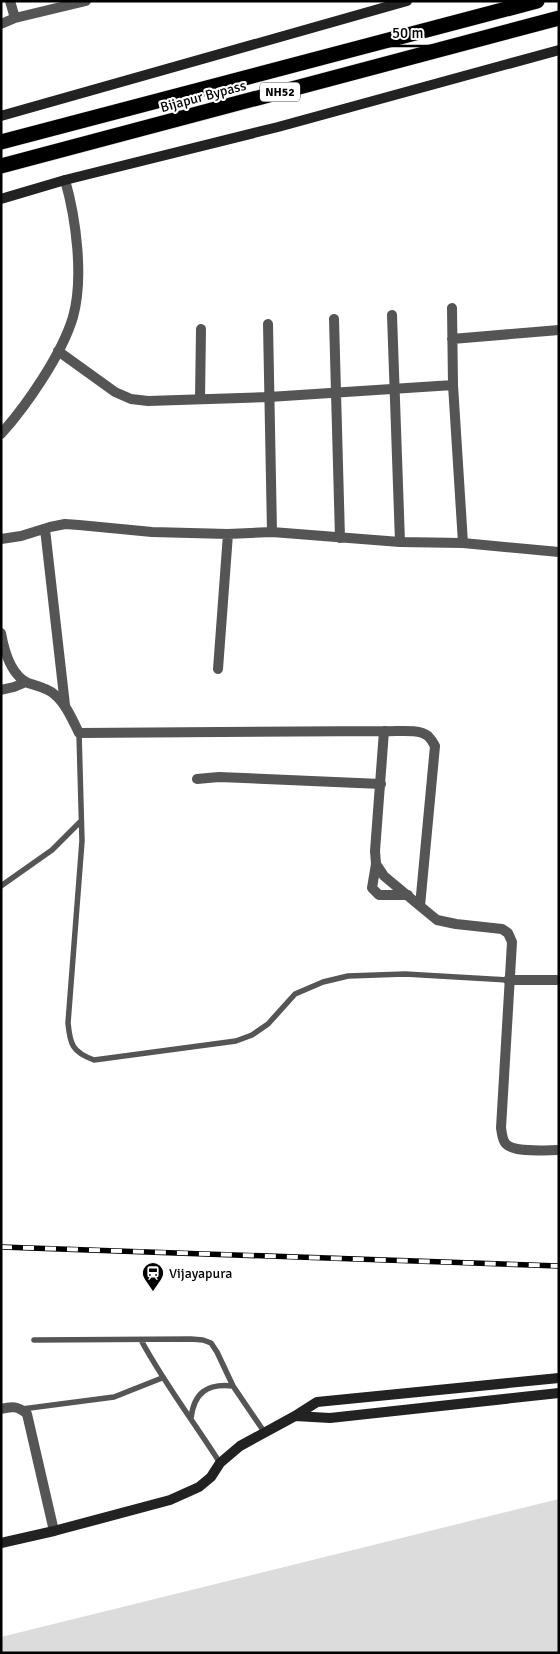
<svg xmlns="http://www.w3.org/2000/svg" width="560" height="1654" font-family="Signika,sans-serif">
  <rect width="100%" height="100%" fill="#fff"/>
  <path fill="#dcdcdc" d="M559,1499V1653H1V1637Z"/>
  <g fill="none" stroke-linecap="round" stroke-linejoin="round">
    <g stroke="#dbdbdb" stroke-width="16">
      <path id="highway" d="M1,142L537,1
        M1,166L559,18"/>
    </g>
    <path stroke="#555" stroke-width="5.5" d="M79,733L82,841L68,1023C70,1044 72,1052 94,1060L236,1041L252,1035L268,1024L295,994L323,982L348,976L405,974L508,980
      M1,886L52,850L81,821
      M34,1340L191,1339L203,1340L211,1343L217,1352L233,1386L265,1433
      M141,1340C164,1383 194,1422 220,1463
      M22,1409L114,1397L162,1378
      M191,1418C194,1393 207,1383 233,1386"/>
    <path stroke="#555" stroke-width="10" d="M10,1L15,18
      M1,24L15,18L86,1
      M452,308L453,385L463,543
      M392,315L400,542
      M334,319L340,538
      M268,324L272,532
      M452,339L559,330
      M58,351L115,392L131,399L148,401L269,397L453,385
      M200,399L201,329
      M1,434C27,405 62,354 73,317C84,278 76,218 65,180
      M45,529L65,705
      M1,539L21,536L50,527L65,524L79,525L152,532L228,534L272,532L400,542L463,543L559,552
      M1,633C4,650 11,675 28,683C37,686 47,688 54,694C66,704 72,719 79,733L384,731C396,732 418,728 428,736C431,739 433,742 435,746L420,906L437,920L456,924L502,929L508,933L512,942L501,1128C502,1133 502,1140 506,1144C515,1153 546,1150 559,1150
      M218,669L228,534
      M1,690L14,687L26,682
      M384,731L375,851L376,864L384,876L420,906
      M197,779L219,777L381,784
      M376,864L372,888L379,895H408
      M508,980H559
      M1,1409C12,1406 18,1406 27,1414L54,1531"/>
    <path stroke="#222" stroke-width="10" d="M1,116L407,1
      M1,199L65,180L278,127L559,50
      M295,1416L330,1418L559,1393
      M1,1543L54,1531L170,1500L199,1487L211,1477L220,1463L240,1446L295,1416L317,1402L559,1378"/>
    <use href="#highway" stroke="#000" stroke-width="15"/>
    <g stroke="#000" stroke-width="5.5">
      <path id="rail" d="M1,1247L559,1266"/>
    </g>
    <use href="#rail" stroke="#fff" stroke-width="4" stroke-dasharray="11" stroke-linecap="butt"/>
  </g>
  <defs>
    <g id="station-pin" transform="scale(1.125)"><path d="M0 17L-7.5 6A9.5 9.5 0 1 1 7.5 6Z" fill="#000" stroke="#fff"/><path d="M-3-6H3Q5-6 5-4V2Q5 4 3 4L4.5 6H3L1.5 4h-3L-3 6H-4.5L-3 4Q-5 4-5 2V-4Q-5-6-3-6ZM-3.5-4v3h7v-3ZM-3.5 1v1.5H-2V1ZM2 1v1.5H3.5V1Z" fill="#fff"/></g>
  </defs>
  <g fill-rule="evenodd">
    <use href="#station-pin" x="153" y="1273"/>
  </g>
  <g text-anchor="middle" stroke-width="4.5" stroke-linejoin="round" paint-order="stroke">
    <rect fill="#fff" stroke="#4c4c4c" stroke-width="1" x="260" y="82.5" width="40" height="19" rx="4"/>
    <g font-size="12" font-weight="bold" fill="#000">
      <text x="280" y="96">NH52</text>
    </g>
    <g font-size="14" fill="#000" stroke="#fff">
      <text transform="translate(203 96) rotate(-15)" y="5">Bijapur Bypass</text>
    </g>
    <g font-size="14" fill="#000" stroke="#fff" text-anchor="start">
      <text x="169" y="1278">Vijayapura</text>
    </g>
  </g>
  <rect width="560" height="1654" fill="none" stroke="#000000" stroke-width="5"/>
  <path d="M385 38v8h90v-8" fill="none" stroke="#000000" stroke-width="2.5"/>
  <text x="392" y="38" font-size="15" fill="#000000" stroke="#ffffff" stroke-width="4" paint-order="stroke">50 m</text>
</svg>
